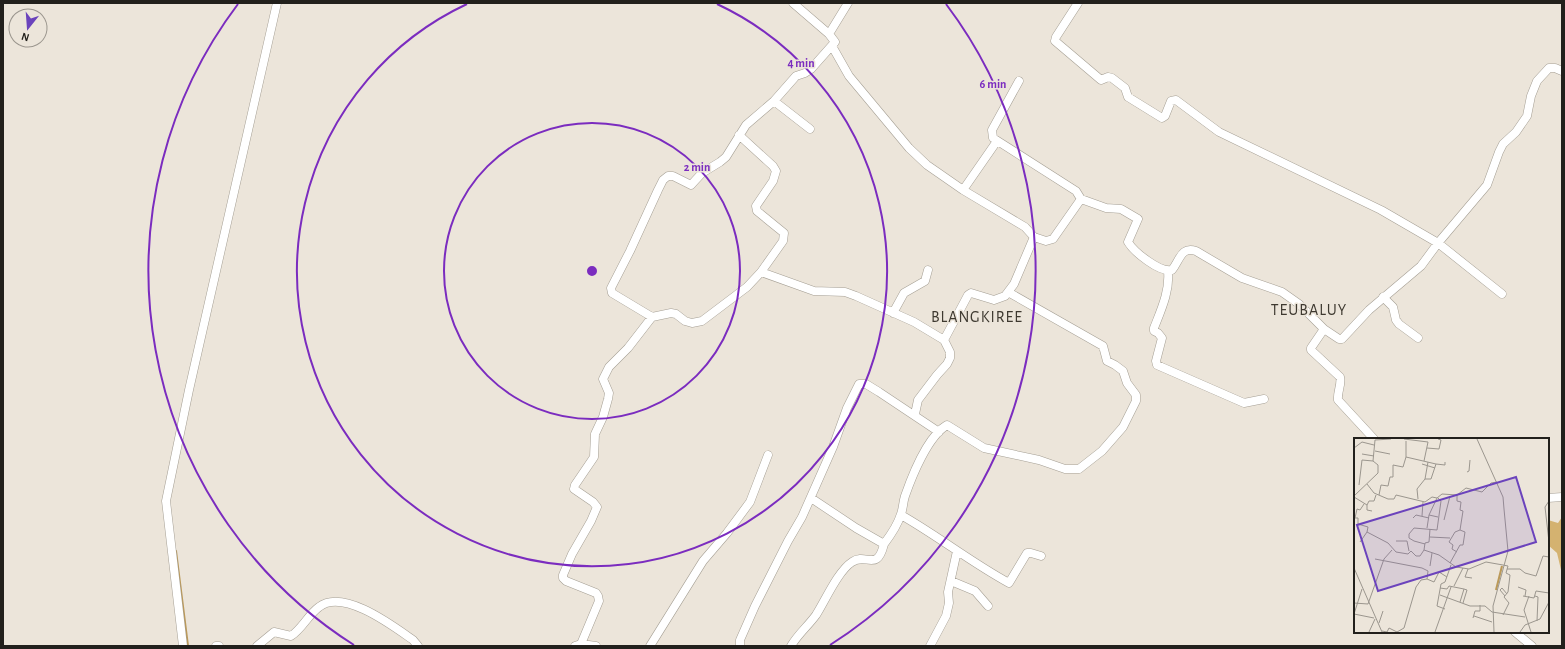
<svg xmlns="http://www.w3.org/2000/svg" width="1565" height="649" font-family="'Alegreya Sans',sans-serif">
  <rect width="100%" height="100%" fill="#ece5da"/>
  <path fill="#d4b270" d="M1562,517V574L1557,553L1548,545V520L1558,523Z"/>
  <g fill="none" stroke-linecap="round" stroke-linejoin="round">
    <path stroke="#bb9958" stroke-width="2" d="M176,551L188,646"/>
    <g stroke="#a59f94" stroke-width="9">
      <path id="minor" d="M1078,3L1056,37L1055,41L1101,80L1108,77L1112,78L1125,88L1128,97L1162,118L1165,116L1171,101L1176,100L1219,132L1381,210L1438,243L1502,294
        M829,34L848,3
        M832,46L849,76L909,148L927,165L963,190L1025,227L1034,237L1046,241L1053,239L1081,199L1106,208L1121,209L1138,219L1128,242C1134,252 1160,273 1172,270C1180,260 1181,246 1196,251L1242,278L1282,292L1299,304L1324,329L1311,348V350L1340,377C1342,384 1337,392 1338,400L1374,439
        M1019,81L992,130L993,138L1076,191L1081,199
        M774,101L810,129
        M963,190L997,141
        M1168,271C1170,291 1161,310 1154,328V331L1158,333L1162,338L1156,361L1157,365L1244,403L1264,399
        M761,272L814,291L845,292L856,296L914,322L944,340L950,352V358L947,364L937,375L918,400L915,414
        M1383,297L1393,307L1396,320L1399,324L1418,338
        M893,313L904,293L925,281L928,270
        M652,317L671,313L676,314L685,321L692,323L702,321L747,287L761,272L783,241L784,233L757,211L756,206L773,181L776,171L773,166L739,135
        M1324,329L1339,339H1342L1369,310L1421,266L1438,243L1487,185L1499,152L1503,144L1516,132L1527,116L1531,96L1537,81L1549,68H1555L1562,71
        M944,340L968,295L971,293L994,300L1005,296L1014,284L1034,237
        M811,498L856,528L884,544C890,536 898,524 901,514C903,509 903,502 905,496C912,476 928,436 947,425L984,448L1039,460L1065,469H1079L1102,451L1123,427L1136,401V395L1127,383L1123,371L1115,365L1107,361L1103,346L1008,292
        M1548,498L1562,497
        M901,515C938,536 972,563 1009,583L1027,553H1031L1041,556
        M951,581L975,591L988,606
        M1515,632L1532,646
        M581,644L599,601L598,596L596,593L566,581L563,578V575L572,554L591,521L597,507L593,502L574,489L575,485L594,457L595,434L603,417L608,399L609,393L603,379L609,367L628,348L652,317L612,293L611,288L630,251L658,190L663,180L668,176H673L691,185L702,173L720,162L726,157L746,125L774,101L796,76L805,73L811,69L835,42L829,34L793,3
        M183,646L166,501L189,390L277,3
        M216,646H219
        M257,646L274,632L291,636C302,629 308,615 319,607C343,588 393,626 413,640L418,646
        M575,646L581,644L596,646
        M650,646L703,561L727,533L750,502L768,455
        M740,646V640L755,606L788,541L802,517L833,447L847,408L859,384H866L879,392L939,432
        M791,646C798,634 808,626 816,615C825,601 838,571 852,562C866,552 877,573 884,544
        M930,646L946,616L949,603L948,592L957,551"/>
    </g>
    <use href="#minor" stroke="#fff" stroke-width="8"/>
  </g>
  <g fill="none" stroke="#7b2cbf" stroke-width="2">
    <circle cx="592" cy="271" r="148"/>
    <path d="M717 4A295 295 0 1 1 467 4"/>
    <path d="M354 645A443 443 0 0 1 238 4M946 4A443 443 0 0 1 830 645"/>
  </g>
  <g text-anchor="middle" stroke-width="3" stroke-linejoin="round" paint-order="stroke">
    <g font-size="16" letter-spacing="1" fill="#3e3930" stroke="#ece5da">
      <text x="1309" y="315">TEUBALUY</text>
      <text x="977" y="322">BLANGKIREE</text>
    </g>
  </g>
  <g transform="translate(1354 438)">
    <rect width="195" height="195" fill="#ece5da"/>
    <path fill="none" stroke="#bb9958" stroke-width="2" d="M142,152L148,128"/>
    <path fill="none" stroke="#9b968e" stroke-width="1" d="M50,1L74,4L70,23M123,1L149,59L150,71L154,113L139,168L140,194M52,3V19L82,26M0,10L8,4L20,7M73,10L85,11L87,2L84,1M21,13L36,16M8,16L20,18M68,26L81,30M113,34L115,33L116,22M71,41H77L82,26L91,27V24M13,46L20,55L34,61H40L42,57L71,64L78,59L83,60M5,47L8,22L19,23M25,57L27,47L34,48L36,39H39V27L49,29L52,19M0,58L24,35V27L19,23L21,2L37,1M0,59L13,67V72L18,73M64,61L63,51L71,41L74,24M195,63L191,69L195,104M13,67L15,63H20L22,57M75,77L83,60L88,56L103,57L112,50L128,54L137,45L143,44M68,78L69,64M0,80H4V86L14,89L13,94L34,105L42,114L54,116L57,113L62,118H66L70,112L85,117L102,129L115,131L132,124L149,127M1,80L3,71L6,72L10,66M59,80L62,77L75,80M90,82L96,58M73,90L75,77L84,79M76,99L96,100M42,103H53L55,113M6,104L13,94M71,106L60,103L55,100V96L60,90L83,92L87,63L84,60M70,112L71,105L75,104L76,91M103,114L98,111L99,107L95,104L101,94L106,92M21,121L68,130L74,133L73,141M96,125L106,107H109L111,94L106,92L109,73L106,72L107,64L103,63V57M149,127L154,128L152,135L156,137L154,154L150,159L155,165L149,177M76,128L78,115M0,130L28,194M114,131L111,139L118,140M153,131H166L171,135L182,138L189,118L195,119M100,148L109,130M164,149L172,152L171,158M86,150L93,151L95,148L110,151L106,164M86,157L116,168H131L138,174L171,179M151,158L146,152L148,150L153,156M169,158L180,160L182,153L195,155M175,158L170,172L177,194M181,158L184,159L183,183M0,165L14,166L30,121L38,112M109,165L113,152L110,151M91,171L83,168L87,146L91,144L97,127M0,176L8,151M0,176L20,180M120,178L138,184M119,180L121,173H126V167M25,185L29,173M28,193L33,194L35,190L43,194L50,190L62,149L67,142L73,141L80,144L85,134L93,139M15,194L21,181M81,194L97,149M166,194L171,187L186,181L195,164"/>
    <path fill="#6b43bc" fill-opacity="0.15" stroke="#6b43bc" stroke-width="2" d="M162,39L182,104L24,153L3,87Z"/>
    <rect width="195" height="195" fill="none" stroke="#22201c" stroke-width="2"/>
  </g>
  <circle cx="592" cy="271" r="6" fill="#7b2cbf" stroke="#ece5da" stroke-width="2"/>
  <g font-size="12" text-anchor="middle" font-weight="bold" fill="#7b2cbf" stroke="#ece5da" stroke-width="3" stroke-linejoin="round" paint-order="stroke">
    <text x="801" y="67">4 min</text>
    <text x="993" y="88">6 min</text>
    <text x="697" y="171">2 min</text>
  </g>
  <rect width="1565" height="649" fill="none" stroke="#22201c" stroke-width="8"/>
  <g transform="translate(28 28) rotate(197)"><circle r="19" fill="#ece5da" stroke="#9b968e"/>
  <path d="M0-3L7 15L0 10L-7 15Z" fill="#6b43bc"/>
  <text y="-6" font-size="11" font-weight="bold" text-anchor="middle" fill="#22201c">N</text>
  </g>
</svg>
